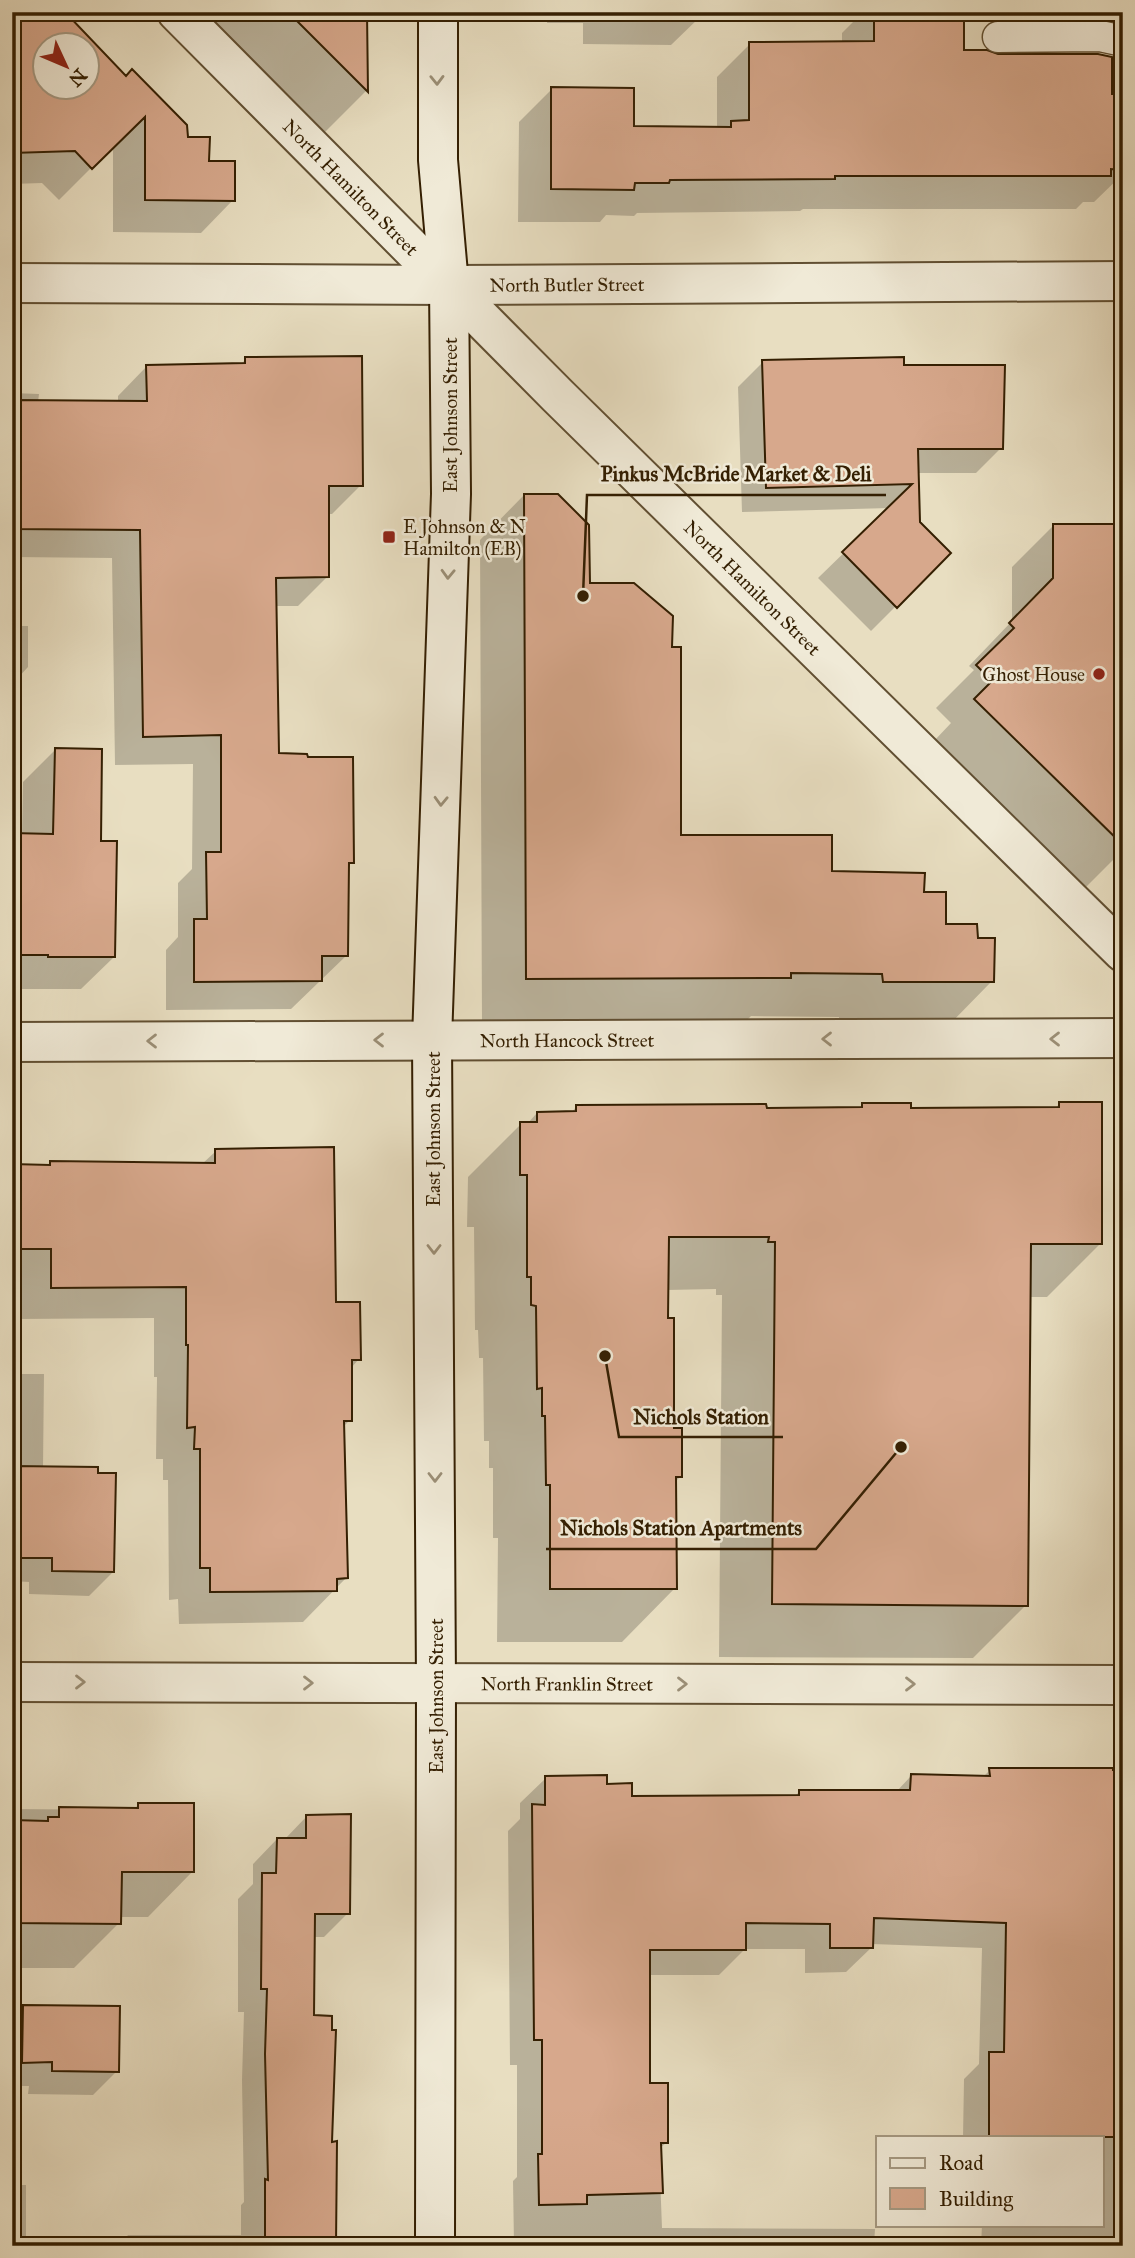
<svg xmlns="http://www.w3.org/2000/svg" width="1135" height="2258" font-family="'IM FELL Great Primer',serif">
  <rect width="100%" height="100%" fill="#e8dec1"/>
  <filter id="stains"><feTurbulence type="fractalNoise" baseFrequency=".00286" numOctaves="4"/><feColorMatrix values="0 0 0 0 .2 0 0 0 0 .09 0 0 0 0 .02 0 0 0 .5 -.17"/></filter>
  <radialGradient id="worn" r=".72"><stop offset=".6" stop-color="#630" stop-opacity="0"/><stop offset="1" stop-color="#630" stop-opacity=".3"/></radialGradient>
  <path fill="#0003" fill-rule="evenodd" d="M12,12H62L207,163L233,200L201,233L113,232V146L59,200L42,183L12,184ZM46,46H88V88H46Z
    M197,12H365L366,91L321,136Z
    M548,12H700V17L671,45L583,44V23H547Z
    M863,12H962V52L1110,96H1123V174L1094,202H1083L1076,209H803L800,211L637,213L634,216L606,215L600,222H518L519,122L552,89L633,128L717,129V77L750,44L842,43V33Z
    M246,359L361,485L332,514H327V577L298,606H275L277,755L352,862L347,867V955L291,1009L166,1010V950L178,937V883L192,869L193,764L115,765L112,558L12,557V393L39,394L38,402H118V396L147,366L240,365Z
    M763,362L902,367L1001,448L976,473H917L919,523L949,553L871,631L818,578L890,508L742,512L738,387Z
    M524,495L588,584L679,837L923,894L944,926L976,940L992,981L948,1026H839V1017L751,1016L745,1022L482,1023L480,540Z
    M1054,525H1123V850L1084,889L934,741L951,723L936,708L974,670L969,666L1012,621V567Z
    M12,626H28V667L16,680H12Z
    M55,750L99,843L114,957L81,989H17V987H12V835H22L23,782Z
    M1059,1104L1101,1243L1047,1297H1029L1026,1605L973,1658L719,1657L722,1295H716V1289L667,1290L672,1429L680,1477L675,1482V1588L622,1642H497L498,1538H493V1468H489V1441H484L483,1358H479L478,1330H475L474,1227H467L468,1177L521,1124H527L537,1113H571L576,1107L765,1109L859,1108L862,1105L909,1110L1055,1109Z
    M216,1151L334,1304L359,1359L351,1368L350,1420L342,1428L346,1578L303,1622L179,1624L178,1599L169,1600L168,1480H163V1459H156L157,1377H154V1318L19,1319V1315H12V1166L47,1167L51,1163L202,1164Z
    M12,1374H44L43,1468L113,1572L89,1596L29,1594V1582L12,1581Z
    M990,1770L1123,1772V2246H981L982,2225H1102V2137H963L964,2079L979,2064L982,1948L872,1944V1947L846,1972L805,1973V1949H745L719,1975H649V2085L666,2143L659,2149L662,2228L875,2229L874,2245L953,2246H514L513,2181L517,2177V2065H510L508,1831L520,1819V1803L546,1778L606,1785L630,1798L794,1797L799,1792H896L911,1776L982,1778Z
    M139,1804L193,1871L148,1917H119V1923L74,1968H21V2010L24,2007L117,2071L93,2095L28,2094L29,2086H12V1809L133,1810Z
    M307,1816L348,1913L324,1937H313L312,2017L330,2143L334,2246H118L128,2235H241V2205L244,2202L242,2080L244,2012H238V1899L253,1884V1864L277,1839L284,1840Z
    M12,2185H26V2246H12Z"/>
  <path fill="#d7a88c" stroke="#341f02" stroke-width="2" fill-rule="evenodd" d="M12,12H65L126,76L132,69L187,125L188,137H210L209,161H235V201L145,200V117L92,169L75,151L12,153ZM46,46H88V88H46Z
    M288,12H367L368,92Z
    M874,12H964V50H987L998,54H1098L1112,57V94H1123V170L1111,169V176H835V179L670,180L669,183H635L634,190L551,189V87L634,88V126L731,127V121L749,120V42L874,41Z
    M362,356L363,486H329V577L276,578L279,753L307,754L308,757H353L354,863H349L348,956H322V981L194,982V919H207L206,852H221V735L143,737L140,530L12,529V400L147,401L146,365L245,363V357Z
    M904,357V365H1005L1003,449H918L920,522L951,553L897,608L842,552L912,484L766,488L762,360Z
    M524,494H558L589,525L590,583H634L673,616L672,647H681V835H832V871L925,873L924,892H946V924H977L978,938H995L994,982H883L882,974L791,973V978L526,979Z
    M1053,524H1123V845L974,699L992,681L976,665L1014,628L1009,623L1053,578Z
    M55,748L102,749L101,841H117L115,957H48V955H12V833L53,834Z
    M1059,1102H1102V1244H1031L1028,1606L772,1604L775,1242H768L769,1237H669L668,1318H674V1428H682V1477H676L677,1589H550V1485H546L545,1416H542V1388L537,1389L536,1306L531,1305V1277H527V1175H520V1122H537V1112L576,1111V1105L766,1104L767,1108L862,1107V1103H911V1108L1059,1107Z
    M334,1147L336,1302H360L361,1360H352V1421H344L348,1578L337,1579V1591L210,1592V1568H200V1449H194L195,1427L187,1428L188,1345H186V1287L51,1288V1249H12V1164L50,1165V1161L215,1163V1149Z
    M12,1466L98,1467V1473H116L114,1572L52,1571V1558H12Z
    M989,1768H1113V1770H1123V2137H989V2052H1004L1006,1923L874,1918L873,1948H830V1924L746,1923V1950H650V2083H668V2143H661L663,2193L587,2195V2204L539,2205L538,2154H542V2040H534L532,1804L545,1805V1776L607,1775V1784L632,1783V1796L799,1795V1790H910L911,1774L990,1776Z
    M138,1803H194V1872H122L121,1924L12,1923V1820L48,1821V1817H59V1807L138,1808Z
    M351,1814L350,1914H315L314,2015L332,2016V2030H336L332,2142L337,2141L336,2246H265V2179L268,2180L265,2054L267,1989H261L262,1873H276L277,1838H306V1815Z
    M23,2005L120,2006L119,2072L52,2071V2062L22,2063Z"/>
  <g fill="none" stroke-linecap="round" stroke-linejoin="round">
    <g stroke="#614f32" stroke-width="33">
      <path id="service" d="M998,37L1100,36L1123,41"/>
    </g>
    <g stroke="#614f32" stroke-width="42">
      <g id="minor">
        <path id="s1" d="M177,12L558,396L1123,952"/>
        <path id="s2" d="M12,283L449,285L1123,281"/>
        <path id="s3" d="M12,1042L1123,1038"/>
        <path id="s4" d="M12,1682L1123,1685"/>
      </g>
    </g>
    <g stroke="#341f02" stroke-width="42">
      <path id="secondary" d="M435,2246L436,1683L432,1040L451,494L449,285L438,160V12"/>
    </g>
    <use href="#service" stroke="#f0ead7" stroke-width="30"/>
    <use href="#minor" stroke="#f0ead7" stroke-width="38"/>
    <use href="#secondary" stroke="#f0ead7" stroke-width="38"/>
  </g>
  <defs><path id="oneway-chevron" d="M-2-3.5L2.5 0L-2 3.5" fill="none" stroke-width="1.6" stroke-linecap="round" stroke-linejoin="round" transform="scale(1.75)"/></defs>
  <g stroke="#9b8f77">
    <use href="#oneway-chevron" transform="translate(437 80) rotate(89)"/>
    <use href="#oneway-chevron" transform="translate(448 574) rotate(92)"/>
    <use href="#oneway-chevron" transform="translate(441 801) rotate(92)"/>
    <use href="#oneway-chevron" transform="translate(827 1039) rotate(180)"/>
    <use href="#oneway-chevron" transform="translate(1055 1039) rotate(180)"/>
    <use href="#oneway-chevron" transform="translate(379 1040) rotate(180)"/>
    <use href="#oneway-chevron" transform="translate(152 1041) rotate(180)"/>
    <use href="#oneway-chevron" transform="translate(434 1249) rotate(90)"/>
    <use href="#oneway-chevron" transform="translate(435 1477) rotate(90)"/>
    <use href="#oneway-chevron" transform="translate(80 1682)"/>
    <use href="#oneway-chevron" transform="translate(308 1683)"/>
    <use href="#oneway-chevron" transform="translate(682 1684)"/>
    <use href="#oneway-chevron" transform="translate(910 1684)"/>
  </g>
  <g fill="#8f2418" stroke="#f0ead7" stroke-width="2.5">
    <rect x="382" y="530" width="14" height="14" rx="3.5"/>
    <circle cx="1099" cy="674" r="7"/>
  </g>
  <g text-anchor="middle" stroke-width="5" stroke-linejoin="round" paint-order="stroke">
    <g font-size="19" fill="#341f02" stroke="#f0ead7">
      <text dy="7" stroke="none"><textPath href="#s1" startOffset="247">North Hamilton Street</textPath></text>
      <text dy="7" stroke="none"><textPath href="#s2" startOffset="555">North Butler Street</textPath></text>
      <text transform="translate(450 415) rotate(-90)" y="7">East Johnson Street</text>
      <text dy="7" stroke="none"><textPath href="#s1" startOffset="814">North Hamilton Street</textPath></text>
      <text dy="7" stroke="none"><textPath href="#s3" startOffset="555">North Hancock Street</textPath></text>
      <text transform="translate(433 1129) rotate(-90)" y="7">East Johnson Street</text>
      <text dy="7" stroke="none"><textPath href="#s4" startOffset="555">North Franklin Street</textPath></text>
      <text transform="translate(436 1696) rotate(-90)" y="7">East Johnson Street</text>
    </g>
    <g font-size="19" fill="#341f02" stroke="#f0ead7" text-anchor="start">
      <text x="403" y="533">E Johnson &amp; N<tspan x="403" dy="22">Hamilton (EB)</tspan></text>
      <text x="1085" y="681" text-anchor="end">Ghost House</text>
    </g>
  </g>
  <path fill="none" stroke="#341f02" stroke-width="2.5" d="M583 596L587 495H886M605 1356L619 1437H783M901 1447L816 1549H546"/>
  <g fill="#341f02" stroke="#f0ead7" stroke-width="2.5">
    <circle cx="583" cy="596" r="7"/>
    <circle cx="605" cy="1356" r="7"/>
    <circle cx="901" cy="1447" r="7"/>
  </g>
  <g font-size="21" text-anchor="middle" font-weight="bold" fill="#341f02" stroke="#f0ead7" stroke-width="5" stroke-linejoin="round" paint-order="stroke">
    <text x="736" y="481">Pinkus McBride Market &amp; Deli</text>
    <text x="701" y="1424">Nichols Station</text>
    <text x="681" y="1535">Nichols Station Apartments</text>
  </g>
  <rect width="1135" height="2258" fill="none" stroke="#e8dec1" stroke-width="42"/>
  <rect x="14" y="14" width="1107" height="2230" fill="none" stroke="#341f02" stroke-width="3.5"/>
  <rect x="21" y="21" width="1093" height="2216" fill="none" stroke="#341f02" stroke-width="2"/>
  <rect x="876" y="2136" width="228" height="91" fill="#f0ead7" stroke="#a59982" stroke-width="2"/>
  <rect x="890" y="2158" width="35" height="10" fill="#f0ead7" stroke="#a59982" stroke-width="2"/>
  <text x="939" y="2170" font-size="21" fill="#341f02">Road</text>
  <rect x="890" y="2188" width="35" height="21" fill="#d7a88c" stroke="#a59982" stroke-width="2"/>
  <text x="939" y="2206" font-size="21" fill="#341f02">Building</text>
  <g transform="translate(66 66) rotate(134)"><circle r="33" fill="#f0ead7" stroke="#a59982" stroke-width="2"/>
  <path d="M0-5L12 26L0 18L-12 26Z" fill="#8f2418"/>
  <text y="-10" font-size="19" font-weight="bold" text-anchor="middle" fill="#341f02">N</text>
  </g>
  <rect width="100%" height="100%" filter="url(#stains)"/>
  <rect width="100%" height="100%" fill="url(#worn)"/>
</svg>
